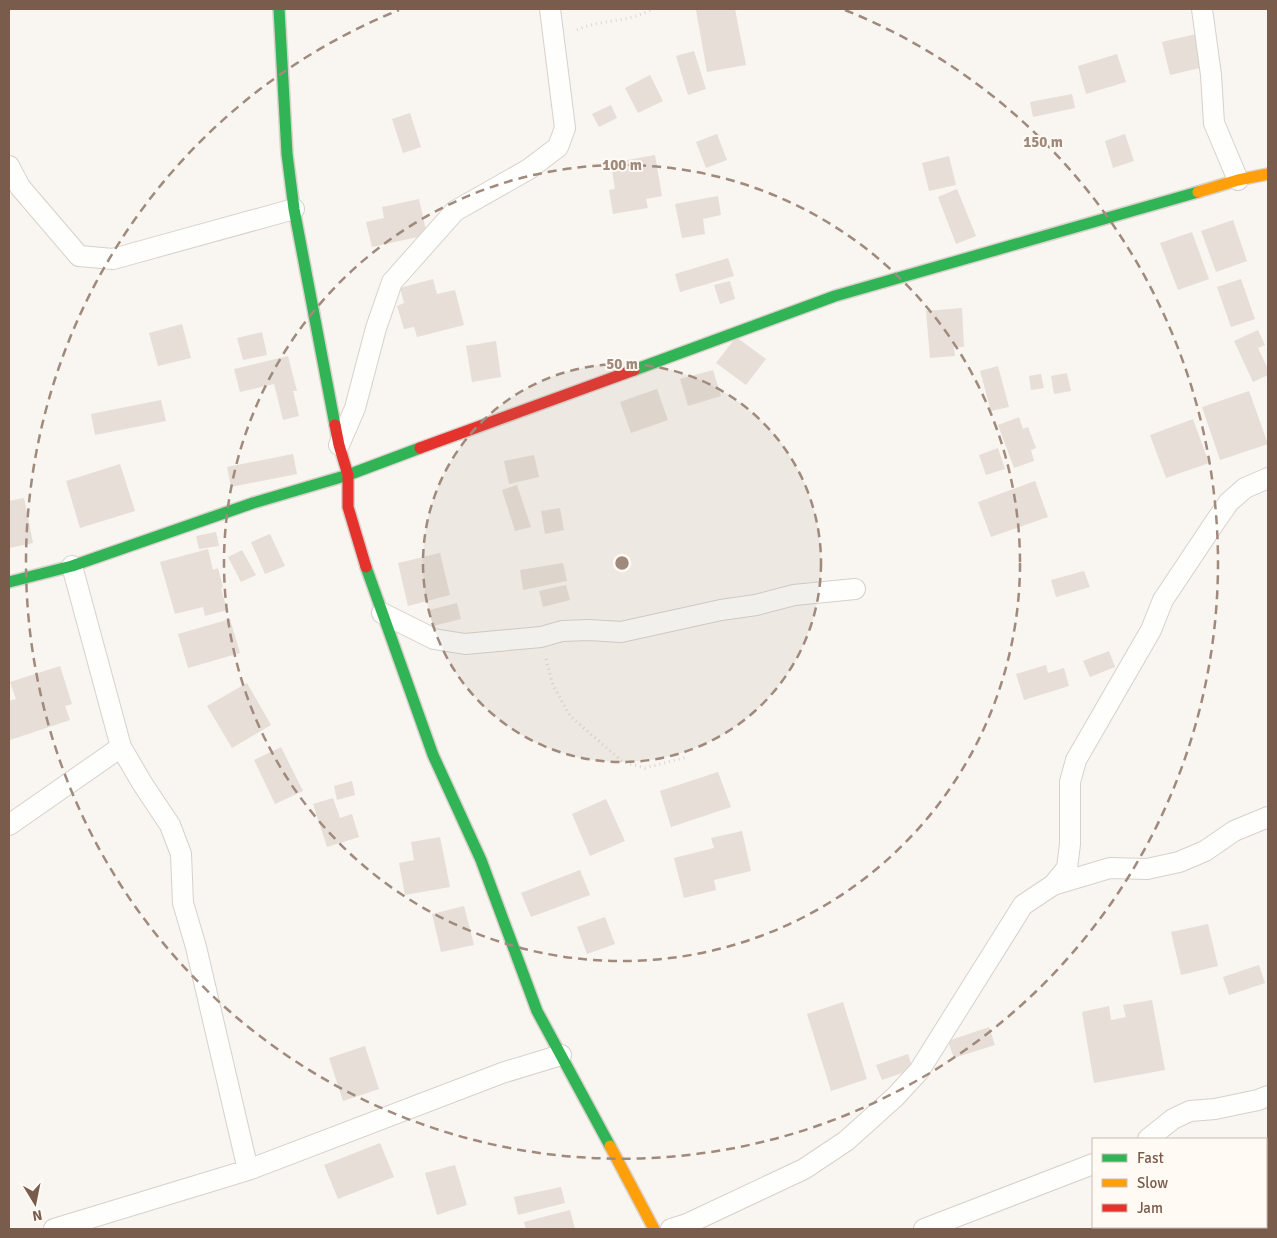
<svg xmlns="http://www.w3.org/2000/svg" width="1277" height="1238" font-family="Signika,sans-serif">
  <rect width="100%" height="100%" fill="#f9f5f0"/>
  <path fill="#e6ded7" d="M702,9H735L746,65L707,72L696,10Z
    M1196,34L1204,67L1170,75L1162,42Z
    M694,51L706,89L688,95L676,56Z
    M1117,54L1126,82L1086,94L1078,66Z
    M650,75L663,101L638,113L625,88Z
    M1072,94L1075,108L1033,117L1030,102Z
    M611,105L617,118L599,127L592,114Z
    M410,113L421,147L403,153L392,119Z
    M717,134L727,160L706,168L696,142Z
    M1125,134L1134,161L1113,168L1105,141Z
    M655,155L662,196L646,199L648,208L613,214L609,190L615,189L611,163Z
    M949,156L956,185L929,191L922,163Z
    M957,189L976,236L956,244L938,197Z
    M718,196L721,215L703,219L705,234L682,238L675,204Z
    M419,199L427,235L372,247L366,222L384,218L382,207Z
    M1233,220L1247,261L1216,272L1201,231Z
    M1192,232L1209,279L1178,290L1160,243Z
    M728,258L734,276L680,292L675,274Z
    M433,279L437,294L455,290L464,325L417,337L414,327L404,329L397,306L404,303L400,288Z
    M1241,279L1255,319L1231,327L1217,287Z
    M730,281L735,299L720,304L714,285Z
    M962,308L964,347H954L955,356L930,358L926,311Z
    M182,324L191,358L158,366L149,333Z
    M1258,330L1265,345L1258,348L1268,369V375L1253,382L1234,341Z
    M262,332L267,355L243,360L237,338Z
    M736,337L766,359L746,385L716,363Z
    M496,341L501,377L472,382L466,346Z
    M288,356L297,391H293L299,416L283,420L274,384L240,392L234,369Z
    M998,366L1009,407L991,411L980,371Z
    M713,370L721,396L688,406L680,379Z
    M1067,373L1071,391L1054,394L1051,376Z
    M1041,374L1044,388L1031,390L1029,376Z
    M657,389L668,420L631,433L620,402Z
    M1249,391L1268,444L1220,460L1202,407Z
    M161,400L166,421L95,435L91,414Z
    M1019,417L1023,429L1028,427L1036,448L1031,450L1034,461L1014,468L998,425Z
    M1193,419L1209,463L1166,478L1150,435Z
    M998,448L1005,469L986,475L979,455Z
    M293,454L297,474L231,487L227,467Z
    M534,455L539,477L509,484L504,461Z
    M120,464L135,511L80,528L66,481Z
    M1035,481L1048,517L991,537L978,502Z
    M517,485L531,527L515,531L502,490Z
    M24,498L33,543L9,548V501Z
    M560,508L564,530L545,534L541,511Z
    M216,532L219,546L199,549L196,536Z
    M270,534L285,566L265,574L251,542Z
    M208,549L213,570L218,568L223,587L221,588L227,610L205,616L203,607L175,614L160,562Z
    M242,550L256,575L241,582L228,557Z
    M440,553L450,595L408,606L398,563Z
    M563,563L567,581L523,590L520,570Z
    M1084,571L1090,587L1056,597L1051,580Z
    M566,585L570,600L543,607L539,591Z
    M457,603L461,619L433,626L429,610Z
    M230,619L240,653L188,668L178,634Z
    M1109,651L1115,667L1090,677L1083,661Z
    M1046,665L1048,673L1064,668L1069,686L1024,700L1016,674Z
    M60,666L72,704L65,706L70,720L10,740L9,701L16,699L10,682Z
    M247,683L271,725L232,748L207,706Z
    M281,747L303,791L275,804L254,760Z
    M718,772L731,807L671,827L660,791Z
    M352,781L355,795L337,800L334,786Z
    M333,798L340,818L352,814L359,837L327,847L313,804Z
    M606,799L625,841L590,856L572,814Z
    M742,831L751,871L714,880L716,890L684,898L674,858L714,848L711,838Z
    M440,837L450,887L405,895L399,863L414,860L411,842Z
    M580,870L590,895L531,917L521,893Z
    M464,906L474,945L441,952L432,914Z
    M605,917L615,944L587,954L577,927Z
    M1208,924L1218,966L1181,975L1171,932Z
    M1259,965L1265,983L1229,995L1223,977Z
    M1152,1000L1165,1070L1094,1083L1082,1012L1109,1006L1111,1020L1126,1017L1123,1005Z
    M843,1002L867,1079L831,1091L807,1014Z
    M989,1027L995,1045L954,1058L948,1041Z
    M365,1046L379,1089L343,1101L329,1058Z
    M908,1054L913,1069L882,1080L876,1065Z
    M380,1143L394,1177L338,1199L324,1165Z
    M455,1165L467,1205L437,1215L425,1173Z
    M561,1187L565,1203L518,1215L514,1197Z
    M570,1210L575,1229H526L524,1222Z
    M1228,1227H1254L1255,1229H1230Z"/>
  <g fill="none" stroke-linecap="round" stroke-linejoin="round">
    <g stroke="#d7d1cb" stroke-width="22">
      <path id="street" d="M1202,9L1211,75L1214,123L1238,180
        M9,166L20,187L79,256L113,259L294,209
        M339,445L355,408L376,328L392,282L455,211L529,169L558,147L565,128L550,9
        M72,566L121,747L142,783L170,825L181,854L183,903L196,947L248,1170
        M382,613L434,639L465,644L541,637L562,631L589,630L621,632L721,610L756,605L794,595L855,589
        M9,825L121,747
        M1053,885L1067,868L1070,844V782L1076,760L1087,741L1151,630L1163,600L1215,522L1229,502L1245,488L1268,478
        M1148,1139L1173,1119L1190,1111L1215,1109L1258,1100L1268,1096
        M54,1229L248,1170L502,1073L561,1055
        M671,1229L687,1224L804,1169L846,1141L895,1097L919,1071L1023,905L1053,885L1110,868L1147,869L1179,862L1205,851L1234,831L1268,817
        M924,1229L1093,1164"/>
    </g>
    <g stroke="#d9d2cb" stroke-width="14">
      <path id="fast" d="M279,9L287,154L294,209L335,425
        M634,370L835,296L1198,192
        M366,567L433,755L481,860L537,1011L610,1146
        M9,582L72,566L253,503L348,475L420,448"/>
    </g>
    <g stroke="#d9d2cb" stroke-width="14">
      <path id="slow" d="M1198,192L1238,180L1268,174
        M610,1146L654,1229"/>
    </g>
    <g stroke="#d9d2cb" stroke-width="14">
      <path id="jam" d="M335,425L339,445L348,475V507L366,567
        M420,448L634,370"/>
    </g>
    <path stroke="#dcd5d0" stroke-width="3" stroke-dasharray="1 4" stroke-linecap="butt" d="M577,30C600,19 629,23 652,9
      M546,659L553,685L570,716L623,762L645,768L687,757"/>
    <use href="#street" stroke="#fefefd" stroke-width="20"/>
    <use href="#fast" stroke="#30b455" stroke-width="11"/>
    <use href="#slow" stroke="#ff9f0a" stroke-width="11"/>
    <use href="#jam" stroke="#e5322d" stroke-width="11"/>
  </g>
  <circle cx="622" cy="563" r="199" fill="#9f8a7d" fill-opacity=".12"/>
  <g fill="none" stroke="#9f8a7d" stroke-width="2.5" stroke-dasharray="9 6">
    <circle cx="622" cy="563" r="199"/>
    <circle cx="622" cy="563" r="398"/>
    <path d="M845 10A596 596 0 1 1 399 10"/>
  </g>
  <circle cx="622" cy="563" r="8" fill="#9f8a7d" stroke="#fffaf3" stroke-width="2.5"/>
  <g font-size="15" text-anchor="middle" font-weight="bold" fill="#9f8a7d" stroke="#fffaf3" stroke-width="4" stroke-linejoin="round" paint-order="stroke">
    <text x="1043" y="147">150 m</text>
    <text x="622" y="170">100 m</text>
    <text x="622" y="369">50 m</text>
  </g>
  <rect width="1277" height="1238" fill="none" stroke="#7a5c4d" stroke-width="20"/>
  <rect x="1092" y="1138" width="175" height="90" fill="#fffaf3" stroke="#cabbb1"/>
  <rect x="1102" y="1154" width="25" height="8" fill="#30b455" stroke="#cabbb1"/>
  <text x="1137" y="1163" font-size="15" fill="#7a5c4d">Fast</text>
  <rect x="1102" y="1179" width="25" height="8" fill="#ff9f0a" stroke="#cabbb1"/>
  <text x="1137" y="1188" font-size="15" fill="#7a5c4d">Slow</text>
  <rect x="1102" y="1204" width="25" height="8" fill="#e5322d" stroke="#cabbb1"/>
  <text x="1137" y="1213" font-size="15" fill="#7a5c4d">Jam</text>
  <g transform="translate(35 1203) rotate(170)" stroke="#fffaf3" stroke-width="4" paint-order="stroke">
  <path d="M0-4L9 19L0 12L-9 19Z" fill="#7a5c4d"/>
  <text y="-8" font-size="14" font-weight="bold" text-anchor="middle" fill="#7a5c4d">N</text>
  </g>
</svg>
